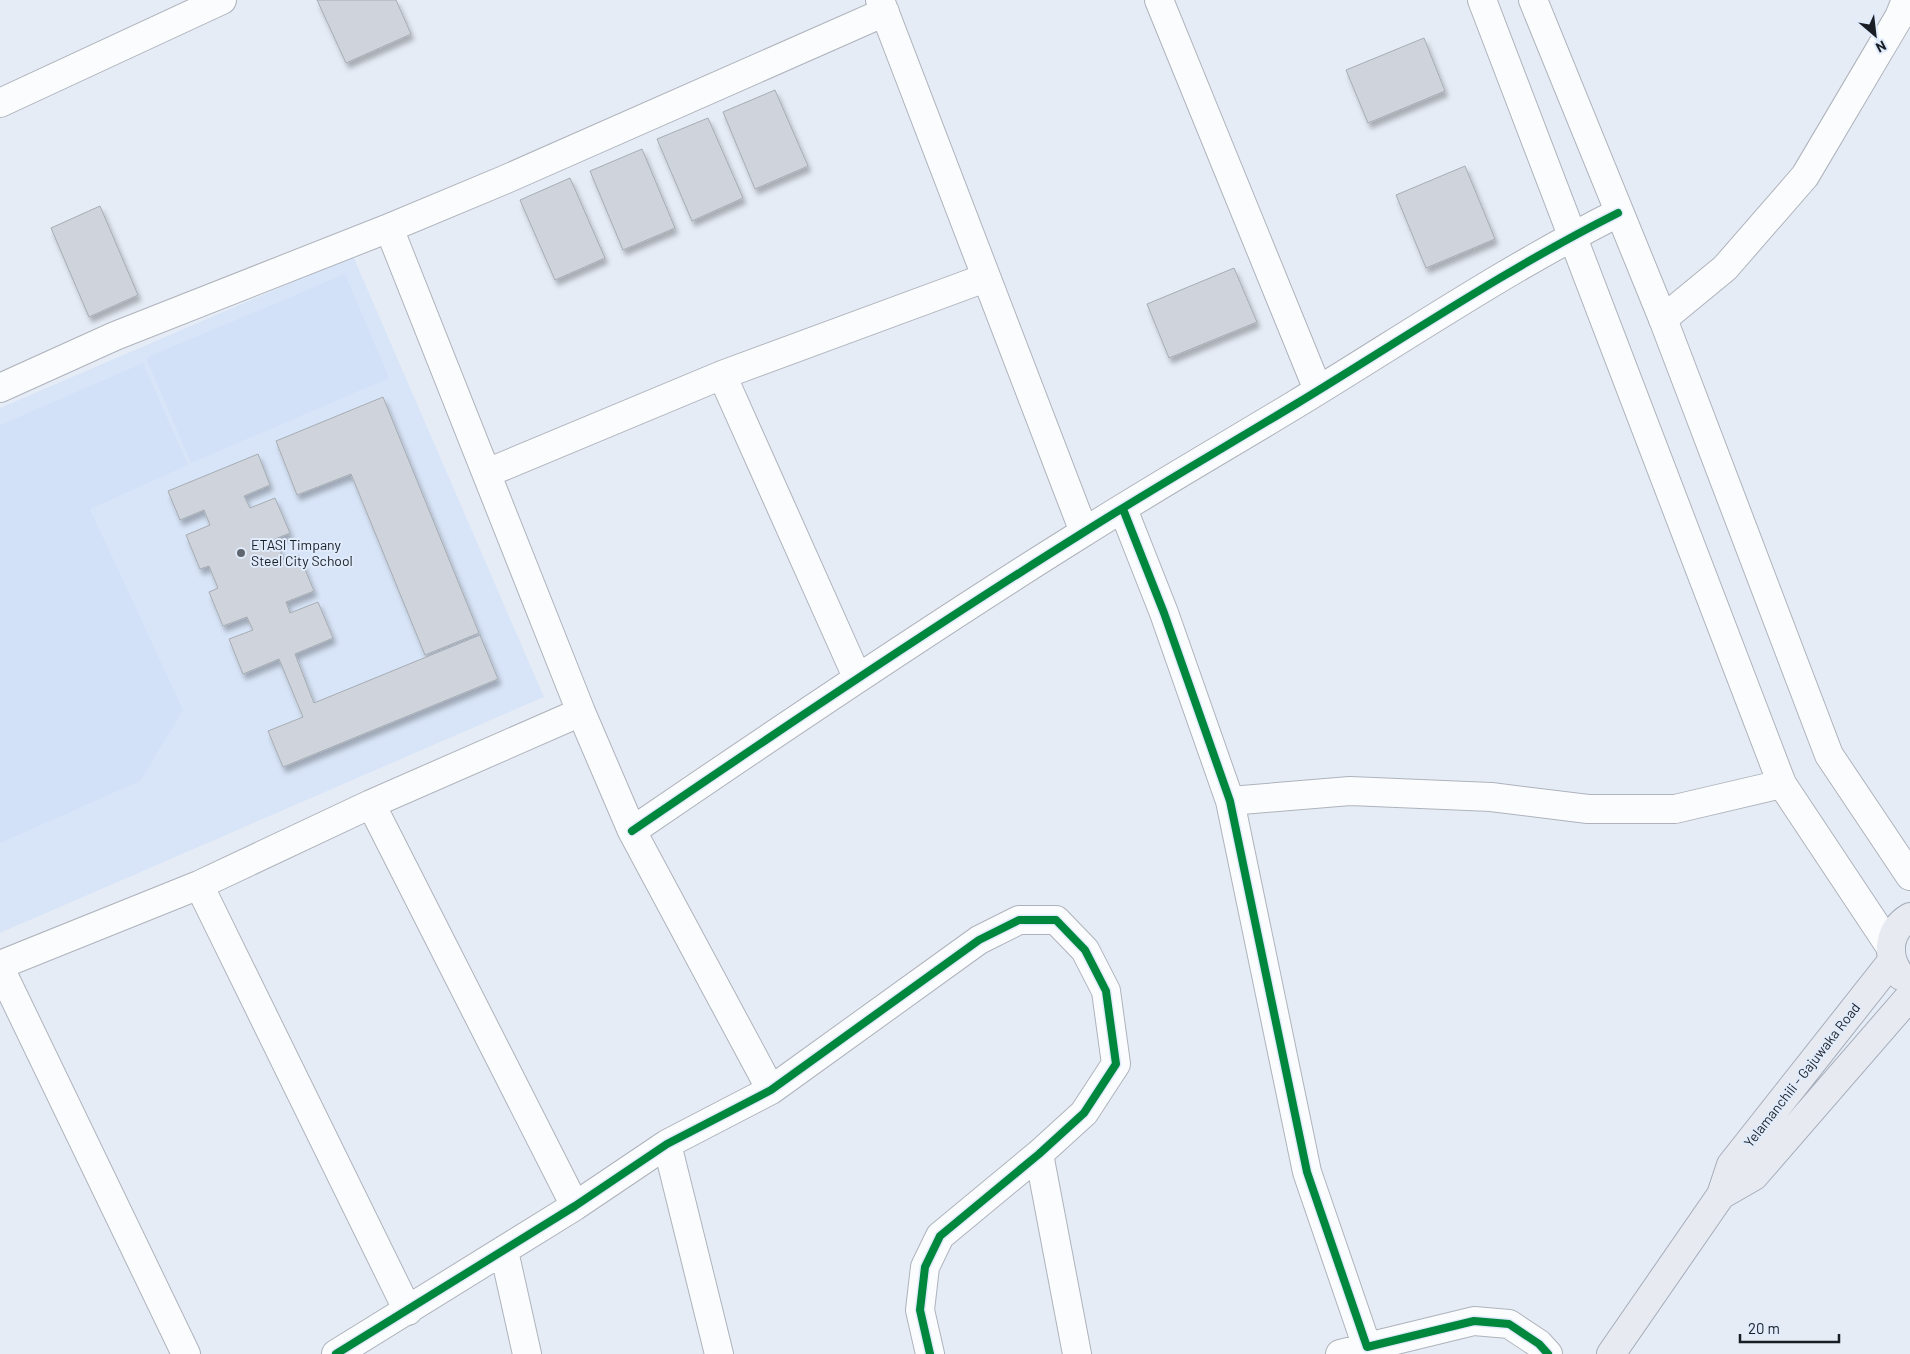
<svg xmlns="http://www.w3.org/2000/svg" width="1910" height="1354" font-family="Barlow,sans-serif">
  <defs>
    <filter id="shadow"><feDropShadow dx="3" dy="5.5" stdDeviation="2.5" flood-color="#0004"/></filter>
  </defs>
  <rect width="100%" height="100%" fill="#e6ecf6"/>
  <path fill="#d8e5f8" d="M353,256L544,697L0,933V408Z"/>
  <path fill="#d2e1f8" d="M345,274L389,378L191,463L146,358Z
    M143,363L188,465L90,509L183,710L140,781L0,843V425Z"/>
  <path fill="#cfd4dc" stroke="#a6acb3" filter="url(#shadow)" d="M317,0H396L411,34L346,63Z
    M1424,38L1445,91L1368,123L1346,70Z
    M775,90L808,166L755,189L723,112Z
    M708,118L743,198L692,221L657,139Z
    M642,149L675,228L623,250L590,171Z
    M1465,166L1495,239L1426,268L1396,195Z
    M570,178L605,258L555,280L520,200Z
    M100,206L138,295L89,317L51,228Z
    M1234,268L1257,322L1169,358L1147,304Z
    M383,397L479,633L425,655L351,474L297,495L276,441Z
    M258,454L270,485L244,496L250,508L275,498L290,533L275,539L284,560L299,555L314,591L286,602L290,613L318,602L333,638L295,654L314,703L480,635L498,679L283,767L268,731L303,717L279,659L243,674L229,639L253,630L247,617L223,626L209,592L218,588L209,566L200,569L186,535L210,525L204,510L180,520L168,491Z"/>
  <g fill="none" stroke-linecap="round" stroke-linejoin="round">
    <g stroke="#aeb3bb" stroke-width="30">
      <path id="minor" d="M880,0L1084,532
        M1159,0L1318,390
        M0,103L222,0
        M389,228L581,712L632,831L771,1090
        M1663,319L1725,268L1805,176L1899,17L1906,0
        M722,375L857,677
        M0,388L115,336L389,228L504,180L885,12
        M487,473L722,375L985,278
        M1123,509L1164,613L1230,801L1307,1172L1367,1347L1474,1321L1509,1324L1539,1344L1548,1354
        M1230,801L1350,791L1491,797L1588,809H1675L1782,784
        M371,804L575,1206
        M632,831C781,729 929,629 1081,534C1152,489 1225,447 1296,404C1403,339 1506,269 1618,213
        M199,885L408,1311
        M0,965L199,885L371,804L581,712
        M0,968L186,1354
        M667,1144L719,1354
        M1039,1154L1077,1354
        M504,1251L527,1354
        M336,1354L575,1206L667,1144L771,1090L979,940L1019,920H1056L1085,950L1106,991L1116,1064L1084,1113L1039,1154L940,1236L925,1267L920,1310L930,1354
        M1340,1354L1367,1347"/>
    </g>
    <g stroke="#aeb3bb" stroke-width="30">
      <path id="tertiary" d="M1482,0L1782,784L1891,948
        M1533,0L1663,319L1829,755L1910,876"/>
    </g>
    <g stroke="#a5adba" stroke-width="30">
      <path id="primary" d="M1901,976C1885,956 1888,930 1910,917
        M1721,1195L1754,1176L1910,996
        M1611,1354L1721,1195L1731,1165L1892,961"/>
    </g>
    <use href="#minor" stroke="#fbfcfe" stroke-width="28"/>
    <use href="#tertiary" stroke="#fbfcfe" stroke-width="28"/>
    <use href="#primary" stroke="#e7eaf0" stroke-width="28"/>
    <g stroke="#e0ebfc" stroke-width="11">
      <path id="cycleway" d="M1123,509L1164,613L1230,801L1307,1172L1367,1347L1474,1321L1509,1324L1539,1344L1548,1354
        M632,831C781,729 929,629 1081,534C1152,489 1225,447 1296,404C1403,339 1506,269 1618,213
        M336,1354L575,1206L667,1144L771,1090L979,940L1019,920H1056L1085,950L1106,991L1116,1064L1084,1113L1039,1154L940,1236L925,1267L920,1310L930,1354"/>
    </g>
    <use href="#cycleway" stroke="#00873e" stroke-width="8"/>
  </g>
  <circle fill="#61666e" stroke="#e0ebfc" stroke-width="2" cx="241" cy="553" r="5"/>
  <g text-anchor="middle" stroke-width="4" stroke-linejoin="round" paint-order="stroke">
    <g font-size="14" fill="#191e25" stroke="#e0ebfc" text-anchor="start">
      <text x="251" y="550">ETASI Timpany<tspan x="251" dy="16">Steel City School</tspan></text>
    </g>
    <g font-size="14" fill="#191e25" stroke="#e0ebfc">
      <text transform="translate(1802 1075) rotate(-52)" y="5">Yelamanchili - Gajuwaka Road</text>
    </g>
  </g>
  <g transform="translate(1875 35) rotate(152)" stroke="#e0ebfc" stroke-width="4" paint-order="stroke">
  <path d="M0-4L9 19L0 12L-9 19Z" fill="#191e25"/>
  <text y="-8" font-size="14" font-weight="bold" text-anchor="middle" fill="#191e25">N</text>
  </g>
  <path d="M1740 1334v8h99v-8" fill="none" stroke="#191e25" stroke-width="2.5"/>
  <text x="1748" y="1334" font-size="15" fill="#191e25" stroke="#e0ebfc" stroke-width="4" paint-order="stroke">20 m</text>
</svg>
